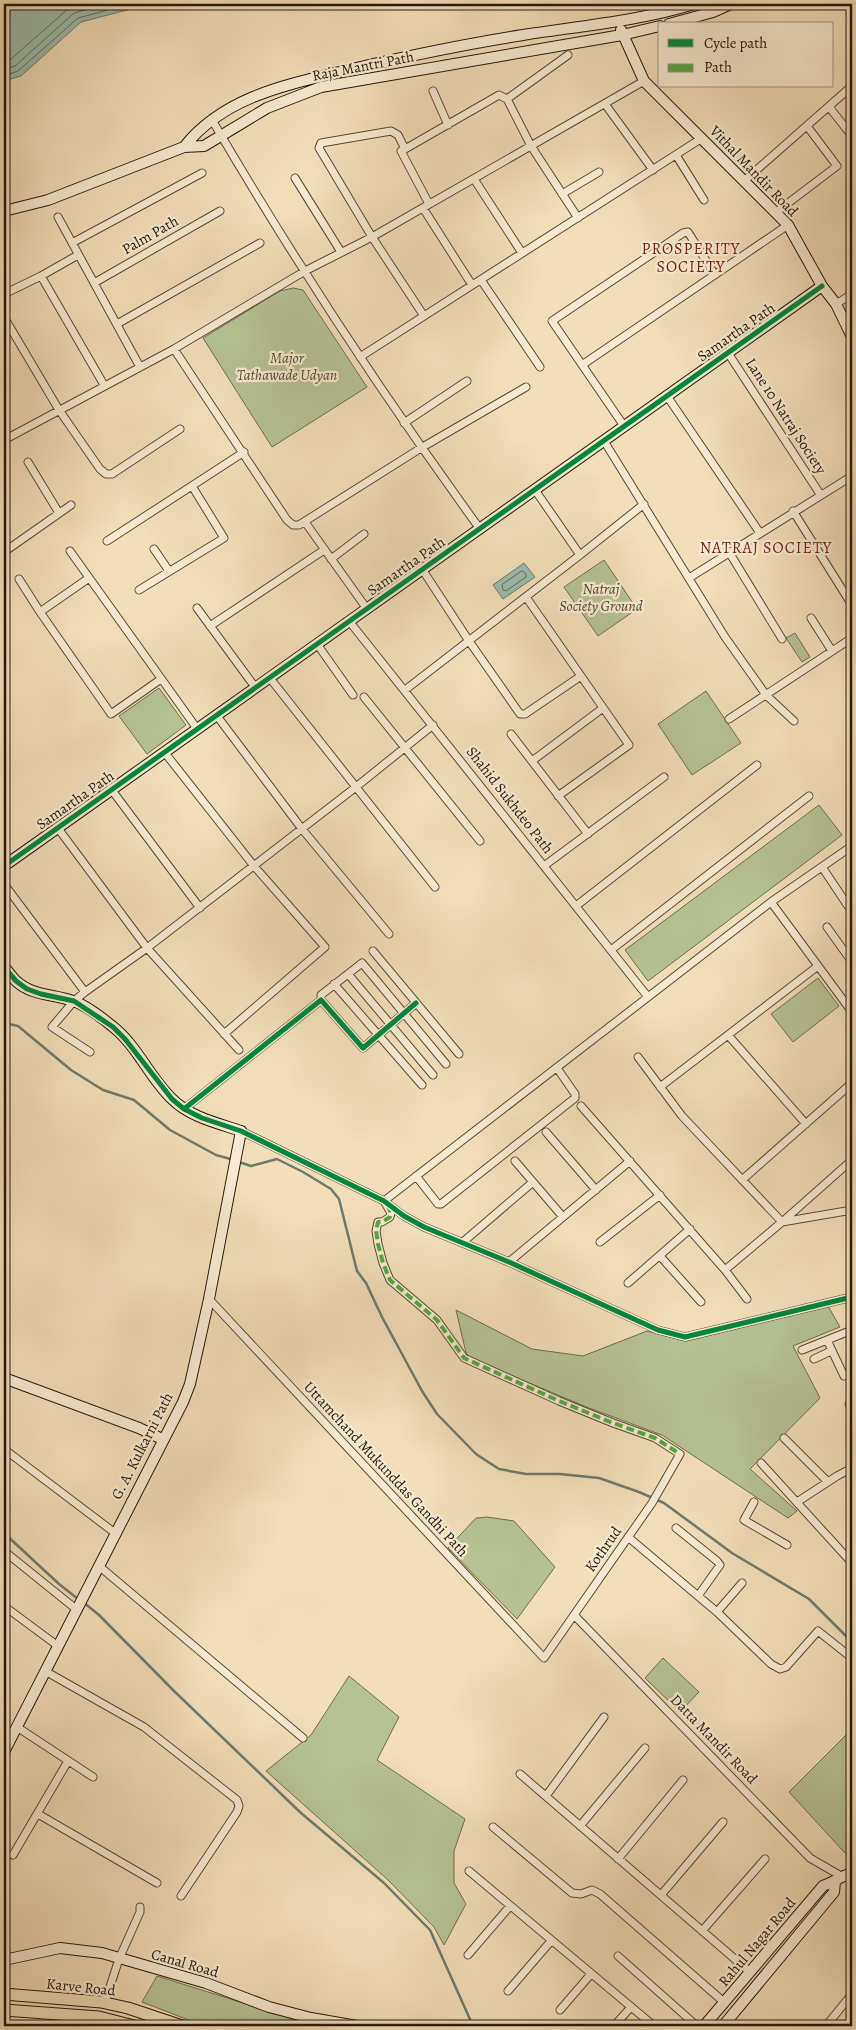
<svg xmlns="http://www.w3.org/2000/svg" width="856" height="2030" font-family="Alegreya,serif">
  <rect width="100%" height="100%" fill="#f2deb7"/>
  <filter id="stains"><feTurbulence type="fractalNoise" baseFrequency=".004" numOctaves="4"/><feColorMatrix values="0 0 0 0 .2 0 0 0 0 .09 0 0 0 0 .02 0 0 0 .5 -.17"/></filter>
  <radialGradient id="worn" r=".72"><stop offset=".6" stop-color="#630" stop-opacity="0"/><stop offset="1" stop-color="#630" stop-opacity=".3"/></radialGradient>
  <path fill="#b6c292" stroke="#6c6e4f" d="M293,288L303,290L367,387L272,447L203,338L280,291Z
    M604,560L637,609L598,636L564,587Z
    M795,633L810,657L802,662L786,638Z
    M159,688L186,725L147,754L119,716Z
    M706,691L741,743L692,775L658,724Z
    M819,805L842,835L648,981L625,950Z
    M818,978L839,1006L793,1042L771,1014Z
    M828,1306L840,1327L793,1346L820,1398L750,1469L797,1511L788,1518L662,1435L589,1408L467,1357L456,1310L532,1349L583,1356L647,1331L686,1341Z
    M487,1517L514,1521L555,1567L517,1619L448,1548L476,1518Z
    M663,1658L699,1692L680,1712L645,1678Z
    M349,1676L399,1717L377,1760L465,1819L454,1851V1883L466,1904L444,1945L434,1927L388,1880L266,1771L311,1735Z
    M852,1729V1856L844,1852L789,1792Z
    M157,1976L294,2019L329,2026H204L142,2002Z"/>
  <path fill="#9bbcaf" stroke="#6b7b6e" d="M7,4H150L81,22L21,76L4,81V5Z
    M524,563L535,577L503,599L493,585Z"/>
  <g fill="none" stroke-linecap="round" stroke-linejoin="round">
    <path stroke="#5f6a5e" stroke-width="1" d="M4,62L11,59L69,8L76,4
      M4,69L15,66L74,13L106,4
      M4,76L18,71L78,18L130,4
      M522,571L526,574V577L506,591L503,590L502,585Z"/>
    <path stroke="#6b7b6e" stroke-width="2.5" d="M4,1023L18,1026L71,1070L103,1090L134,1100L170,1130L216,1155L234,1160
      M239,1162L251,1166L277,1159L303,1172L331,1189L339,1199L357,1271L366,1283L382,1317L422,1391L437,1414L476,1454L499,1469L526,1474H560L599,1478L639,1492L664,1503L732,1553L809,1599L852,1642
      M4,1533L59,1584L78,1599
      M83,1602L99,1615L174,1691L301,1813L384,1883L430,1930L473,2026"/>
    <g stroke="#574a37" stroke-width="9">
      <path id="street" d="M433,91L448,125
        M507,99L568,55
        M605,104L653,170
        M829,107L852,136
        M212,120C294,260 384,397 480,529
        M405,149L499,95L507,99L531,146L578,218
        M676,155L704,200
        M295,178L341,252
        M474,179L522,253
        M744,181L852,86
        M562,194L599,172
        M423,208L472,285
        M775,213L837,166L807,126
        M58,217L140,367
        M72,243L202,173
        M78,255L41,276L104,385
        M481,280L540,367
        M94,283L220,211
        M4,294L41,276
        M836,304L852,294
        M424,316L372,237L319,148L321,143L391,131L398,135L405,149L401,151L429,204L433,202
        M4,317L59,410L100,469L106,474H112L180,429
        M117,324L260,243
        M174,349L287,520L293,525H299L421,448L526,387
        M728,353L820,494
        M360,357L702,138
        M582,365L788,225
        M667,396L760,533
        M404,423L467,381
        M624,426L552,321L683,233L688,232L715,275
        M4,440L174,349L305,271L372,237L644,81
        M604,441L725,637L766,695L794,721
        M28,462L59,513
        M535,490L580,555
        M793,511L852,605
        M305,522L367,609
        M107,541L244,452
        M154,549L169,571
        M70,551L198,730
        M4,552L71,505
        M729,552L782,639
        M331,559L364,534
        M422,569L469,641L520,714H525L581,676
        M89,578L40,612L111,714L161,679
        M689,578L852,476
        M19,579L40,612
        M139,590L224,538L192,486
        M526,597L629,745L558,796
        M197,608L255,687
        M811,618L832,651
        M349,621L648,997
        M210,626L324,550
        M317,644L353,695
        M269,677L435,887
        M405,690L580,555L644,504
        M364,697L480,841
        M217,716L302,829L389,934
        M729,719L852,638
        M511,734L588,834
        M165,753L254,866L325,947L224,1034
        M532,761L603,708
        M111,789L200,908
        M57,827L147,948L239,1050
        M544,866L664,777
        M822,867L848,906L852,904
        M4,884L85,992
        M771,902L852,1012
        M576,906L757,765
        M827,927L852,962
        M611,950L809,796
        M373,951L459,1054
        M348,974L433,1075
        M334,984L422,1085
        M321,1000V995L362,963L446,1064
        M728,1035L806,1124
        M90,1052L52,1027L74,1001L85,992L147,948L356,787L433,725
        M638,1057L682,1116L782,1222L852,1160
        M660,1087L818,966
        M581,1106L725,1270L747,1299
        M184,1109L321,1000L363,1048L416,1003
        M241,1131L384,1201L404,1216L424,1227L509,1262L658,1330L685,1337L852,1297
        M546,1132L596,1190
        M515,1161L563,1217
        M416,1176L438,1204H441L575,1098V1094L557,1068
        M742,1180L852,1083
        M463,1242L533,1182
        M600,1242L660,1195
        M660,1256L701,1302
        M509,1262L630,1161
        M725,1270L782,1222L852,1210
        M628,1283L690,1229
        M209,1299L544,1658L652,1503L680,1454L655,1438L613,1423L559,1401L464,1358L437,1320L390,1280L383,1263L378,1244L376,1231L378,1222H382L390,1217L391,1213L384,1201L771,902L852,846
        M827,1340L844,1376
        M802,1350L852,1330
        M814,1359L831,1351
        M849,1404L852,1409
        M784,1438L828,1482
        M4,1449L115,1533
        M761,1463L852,1563
        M754,1502L744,1520L787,1545
        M797,1502L837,1476L852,1468
        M676,1528L717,1561L720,1565L698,1596
        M628,1537L717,1612L771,1664L780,1669L786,1667L818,1631L852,1658
        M4,1551L76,1609
        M99,1566L303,1738
        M4,1606L58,1646
        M717,1612L742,1583
        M574,1615L810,1858L841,1876
        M45,1671L144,1727L237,1800L239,1806L237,1812L181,1896
        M17,1727L93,1777
        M520,1774L750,1972
        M546,1796L604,1717
        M38,1814L157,1883
        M580,1826L645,1748
        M493,1827L572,1893L581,1894L592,1890L600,1894L725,2003
        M13,1855L68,1761
        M618,1859L683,1780
        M469,1871L654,2026
        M661,1895L723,1822
        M702,1931L765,1859
        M468,1955L510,1906
        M618,1956L697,2026
        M508,1991L551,1941
        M105,2002L119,1959L140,1912V1907
        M560,2010L591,1974
        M614,2026L631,2007
        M826,2026L852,1994"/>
    </g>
    <g stroke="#23190c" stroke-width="12">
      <path id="secondary" d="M669,24L713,12L731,4
        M621,30L644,81L788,225L822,286L836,304L852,337
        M184,147C225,95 291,84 352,69C408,56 466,44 523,35C580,26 639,21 694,4
        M4,211L48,200L184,147L204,146L267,108L321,87L622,35L660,26
        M4,866L822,286
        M4,967C8,971 12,977 16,981C32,996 54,994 73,1001C86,1005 101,1017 112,1026C137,1045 149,1077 172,1099C190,1117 217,1123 241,1131L209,1299L190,1384L183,1402L4,1752
        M4,1378L139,1428L162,1439
        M4,1960L60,1948L102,1953L206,1983L269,2007L311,2018L357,2026
        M704,2026L823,1886C834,1882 841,1876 852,1873
        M723,2026L834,1892L835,1882"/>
    </g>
    <g stroke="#23190c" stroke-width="13">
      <path id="primary" d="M4,1994L101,2002L128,2008L182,2026
        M4,2010L99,2017L134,2026"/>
    </g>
    <use href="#street" stroke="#f7ead0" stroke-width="7"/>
    <use href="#secondary" stroke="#f7ead0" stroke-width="10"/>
    <use href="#primary" stroke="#f2deb7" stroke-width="11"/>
    <path stroke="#53a941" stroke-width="4" stroke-dasharray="8 4" stroke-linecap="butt" d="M387,1205L391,1213L390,1217L382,1222H378L376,1231L378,1244L383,1263L390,1280L437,1320L464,1358L559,1401L613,1423L655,1438L680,1454"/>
    <g stroke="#f7ead0" stroke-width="8">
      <path id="cycleway" d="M4,866L822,286
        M4,967L16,981L27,989L41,994L74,1001L113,1027L125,1039L172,1099L184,1109L202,1118L241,1131L384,1201L404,1216L424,1227L509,1262L658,1330L685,1337L852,1297
        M184,1109L321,1000L363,1048L416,1003"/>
    </g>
    <use href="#cycleway" stroke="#00873e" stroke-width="5"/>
  </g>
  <g text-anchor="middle" stroke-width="4.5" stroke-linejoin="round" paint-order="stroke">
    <g font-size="15" fill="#23190c" stroke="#f7ead0">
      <text transform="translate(363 66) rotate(-11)" y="5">Raja Mantri Path</text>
      <text transform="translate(754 171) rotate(46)" y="5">Vithal Mandir Road</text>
      <text transform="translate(150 235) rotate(-30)" y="5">Palm Path</text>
      <text transform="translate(736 332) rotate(-35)" y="5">Samartha Path</text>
      <text transform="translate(786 416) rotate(57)" y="5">Lane 10 Natraj Society</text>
      <text transform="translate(406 566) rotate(-35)" y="5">Samartha Path</text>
      <text transform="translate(75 800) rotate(-35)" y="5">Samartha Path</text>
      <text transform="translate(510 800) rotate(52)" y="5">Shahid Sukhdeo Path</text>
      <text transform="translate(142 1446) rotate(-63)" y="5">G. A. Kulkarni Path</text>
      <text transform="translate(386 1469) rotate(47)" y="5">Uttamchand Mukunddas Gandhi Path</text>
      <text transform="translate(603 1549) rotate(-55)" y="5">Kothrud</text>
      <text transform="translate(714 1739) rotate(46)" y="5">Datta Mandir Road</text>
      <text transform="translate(757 1942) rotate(-50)" y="5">Rahul Nagar Road</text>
      <text transform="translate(185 1963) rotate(16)" y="5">Canal Road</text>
      <text transform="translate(81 1987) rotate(6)" y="5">Karve Road</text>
    </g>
    <g font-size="15" font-style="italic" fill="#4f4c34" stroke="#f7ead0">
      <text x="287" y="363">Major<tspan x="287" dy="17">Tathawade Udyan</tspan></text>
      <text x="601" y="594">Natraj<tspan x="601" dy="17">Society Ground</tspan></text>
    </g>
    <g font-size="16" letter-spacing="1" fill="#7a1f14" stroke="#f7ead0">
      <text x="691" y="254">PROSPERITY<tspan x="691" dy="18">SOCIETY</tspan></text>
      <text x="766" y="553">NATRAJ SOCIETY</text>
    </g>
  </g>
  <rect width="856" height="2030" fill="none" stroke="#f2deb7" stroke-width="20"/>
  <rect x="5" y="5" width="846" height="2020" fill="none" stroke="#23190c" stroke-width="2.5"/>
  <rect x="10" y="10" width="836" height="2010" fill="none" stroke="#23190c"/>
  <rect x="658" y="22" width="175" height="65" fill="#f7ead0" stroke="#a29682"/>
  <rect x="668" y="39" width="25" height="8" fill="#00873e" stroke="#a29682"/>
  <text x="704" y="48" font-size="15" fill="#23190c">Cycle path</text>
  <rect x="668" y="64" width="25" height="8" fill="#53a941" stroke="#a29682"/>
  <text x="704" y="72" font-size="15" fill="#23190c">Path</text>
  <rect width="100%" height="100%" filter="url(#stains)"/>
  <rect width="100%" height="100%" fill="url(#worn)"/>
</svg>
